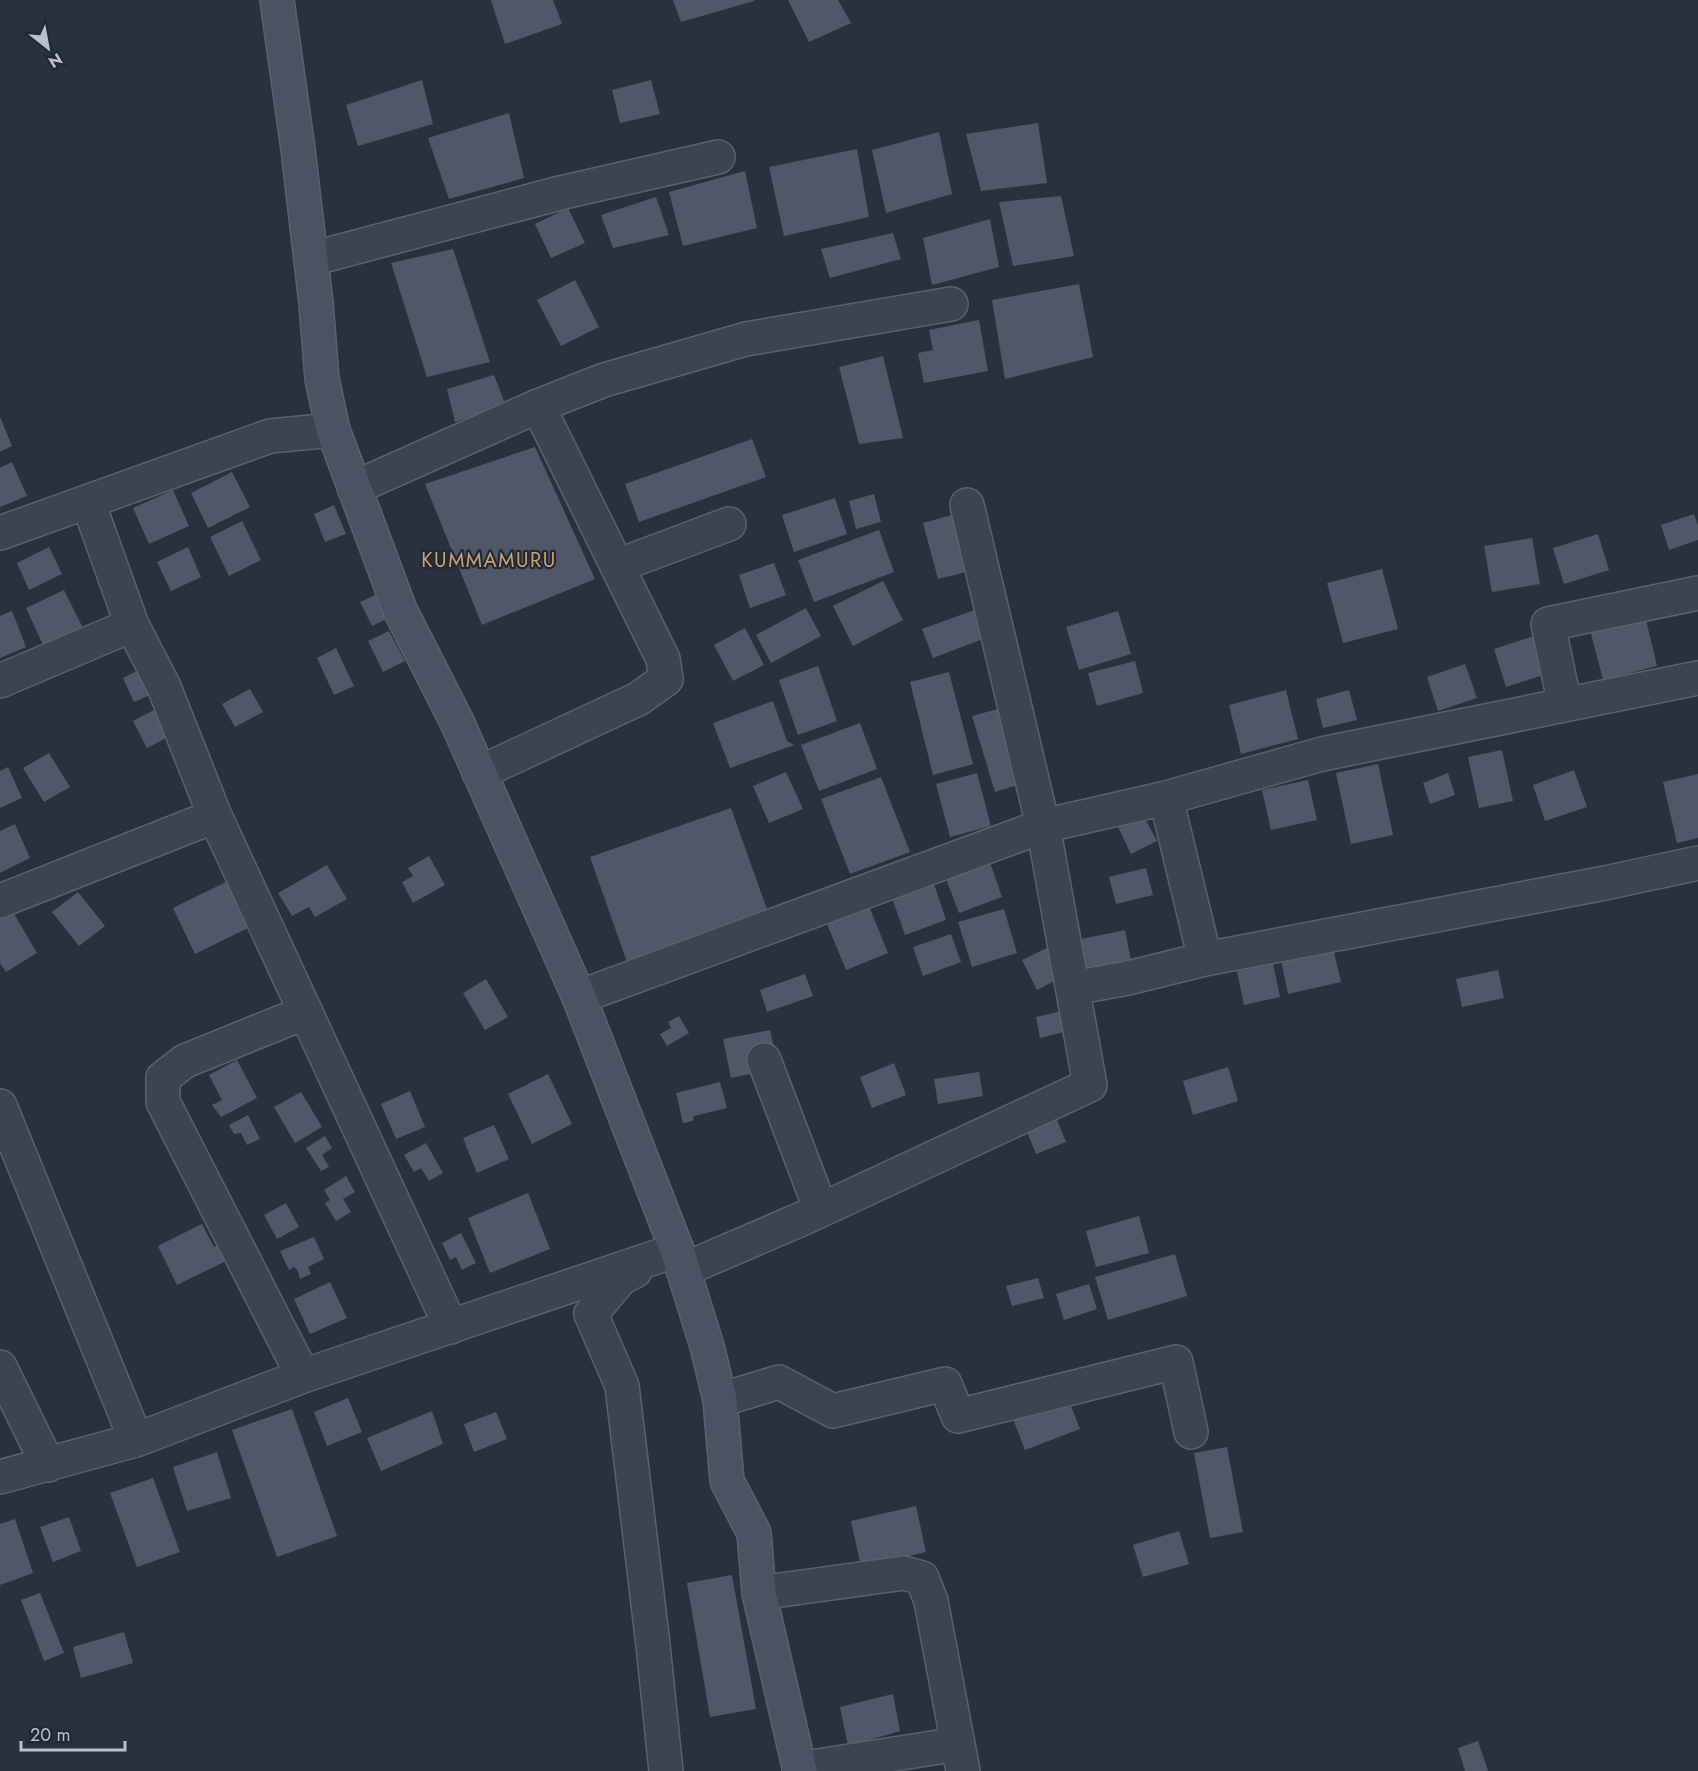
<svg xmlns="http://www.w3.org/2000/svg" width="1698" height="1771" font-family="Jost,sans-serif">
  <rect width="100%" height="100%" fill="#29313f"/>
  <path fill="#505867" d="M491,0H553L562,24L505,44Z
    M673,0H754V1L681,22Z
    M788,0H838L851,23L809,42Z
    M422,80L433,124L358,146L346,105Z
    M651,80L660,114L620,123L612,90Z
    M509,113L524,178L449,199L428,138Z
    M1038,123L1047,183L981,191L966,134Z
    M939,132L952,194L886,213L872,150Z
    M857,149L869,217L784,236L769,167Z
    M745,171L757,228L683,246L669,192Z
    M1061,196L1074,256L1013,266L999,202Z
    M656,197L669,235L613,248L601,215Z
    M568,208L585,243L551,258L535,224Z
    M990,219L999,267L932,285L923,238Z
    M893,233L901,259L830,278L821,249Z
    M453,249L490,362L427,377L391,263Z
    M575,280L599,327L561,346L537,300Z
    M1079,284L1093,357L1005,379L992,300Z
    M979,320L988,371L924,383L918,353L933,350L929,330Z
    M883,356L903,438L859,444L839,367Z
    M494,375L506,406L455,422L447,389Z
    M0,417L12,446L0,452Z
    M752,439L766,477L639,522L625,484Z
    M535,447L595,579L482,625L425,484Z
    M12,462L27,496L0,507V468Z
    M232,472L250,507L208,528L191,493Z
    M173,490L189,526L149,544L133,508Z
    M874,494L881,522L856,529L849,501Z
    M835,498L847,534L794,552L782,515Z
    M334,505L346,534L325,542L314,514Z
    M959,513L974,570L938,579L923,523Z
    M1694,514L1698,526V540L1669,550L1661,525Z
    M242,521L261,560L229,576L210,537Z
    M879,530L894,572L814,602L798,560Z
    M1598,534L1609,570L1564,584L1553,548Z
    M1532,538L1540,584L1492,592L1484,546Z
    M49,547L62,574L29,590L17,563Z
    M188,547L201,577L171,591L157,562Z
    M774,563L786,595L750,608L739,575Z
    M1382,569L1398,629L1343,643L1327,583Z
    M883,581L903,620L853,646L833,606Z
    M64,590L83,628L44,647L26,608Z
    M384,591L396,614L372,626L360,602Z
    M806,608L821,636L771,663L756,635Z
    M977,609L988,637L933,658L922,629Z
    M12,611L26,647L0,658V616Z
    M1118,611L1131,654L1079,670L1066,627Z
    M1645,616L1657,666L1603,680L1590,630Z
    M745,628L764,665L733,681L714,645Z
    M389,631L405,661L383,672L368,641Z
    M1537,635L1549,673L1506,687L1494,649Z
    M336,648L354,686L334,695L317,658Z
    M1135,661L1143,693L1097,706L1088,673Z
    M1465,664L1477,698L1438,711L1427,677Z
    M147,666L159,691L134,702L123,678Z
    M818,666L837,721L798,735L779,680Z
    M949,672L973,764L933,775L910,682Z
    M250,689L263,712L235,727L222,704Z
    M1286,690L1298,739L1241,754L1229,705Z
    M1349,690L1357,720L1323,728L1316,699Z
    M773,701L787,741L794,745L730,768L713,723Z
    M1005,707L1027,782L995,792L972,716Z
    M158,708L172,735L147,748L133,721Z
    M860,723L877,769L819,791L801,745Z
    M1502,750L1513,801L1479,808L1468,757Z
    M49,753L70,787L44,802L23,768Z
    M1378,764L1393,835L1351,844L1336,773Z
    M8,767L22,798L0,808V771Z
    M1574,770L1587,807L1545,821L1533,785Z
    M786,772L803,809L769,823L753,786Z
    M977,773L991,826L950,837L936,784Z
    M1448,773L1455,795L1430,804L1423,783Z
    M1698,774V838L1677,843L1663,782Z
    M881,777L910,852L850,874L821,799Z
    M1308,780L1317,820L1271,830L1262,790Z
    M731,808L769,915L628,965L590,857Z
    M1143,815L1157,841L1131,854L1118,827Z
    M15,824L30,858L0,873V831Z
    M429,856L445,885L413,903L402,882L413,876L408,868Z
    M990,862L1002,897L959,913L946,879Z
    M327,865L347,899L315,917L309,907L292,916L278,893Z
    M1146,868L1153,895L1116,904L1109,877Z
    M230,880L252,926L195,954L173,908Z
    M934,884L946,920L905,935L892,898Z
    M78,892L105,926L79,946L52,912Z
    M869,906L888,953L846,970L827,924Z
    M1004,909L1017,953L972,967L958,922Z
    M13,912L37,953L6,972L0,963V919Z
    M1125,930L1131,960L1082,969L1077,940Z
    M951,934L961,962L923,976L913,947Z
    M1055,944L1062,977L1037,990L1022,960Z
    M1333,948L1341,982L1288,994L1281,960Z
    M1273,963L1280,997L1244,1005L1237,971Z
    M1498,970L1504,998L1462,1007L1456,979Z
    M805,974L813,996L767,1012L760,990Z
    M486,979L508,1017L485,1030L463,993Z
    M1067,1010L1072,1030L1040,1038L1036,1017Z
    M679,1016L689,1033L667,1046L660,1034L671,1028L668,1022Z
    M770,1030L779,1068L731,1078L723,1039Z
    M237,1060L257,1098L221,1117L212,1105L222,1100L209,1075Z
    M894,1063L906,1095L872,1108L860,1077Z
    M1228,1067L1238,1101L1193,1115L1183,1081Z
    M979,1072L983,1096L938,1104L934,1079Z
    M548,1074L572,1124L532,1144L508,1094Z
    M720,1082L727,1108L694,1116L693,1121L683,1123L676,1093Z
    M410,1091L425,1127L396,1139L381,1104Z
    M301,1092L322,1127L295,1143L274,1107Z
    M248,1115L260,1139L247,1145L241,1133L234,1134L229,1125Z
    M1055,1115L1066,1142L1036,1154L1025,1127Z
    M494,1125L509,1159L477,1173L463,1138Z
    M325,1136L332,1148L322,1155L329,1167L321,1171L306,1148Z
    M426,1143L443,1173L429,1181L421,1168L414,1172L404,1155Z
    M346,1176L355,1192L343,1199L351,1212L336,1221L325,1203L330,1200L324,1190Z
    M528,1193L550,1249L490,1273L468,1218Z
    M286,1203L299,1227L277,1239L264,1215Z
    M1139,1216L1149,1253L1096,1267L1086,1231Z
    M202,1224L214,1247L220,1244L228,1260L177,1285L158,1246Z
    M461,1233L476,1263L462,1270L456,1257L450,1260L442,1243Z
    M314,1237L324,1259L308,1267L311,1274L300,1279L298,1271L294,1267L289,1270L280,1251Z
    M1175,1254L1187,1296L1108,1320L1095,1277Z
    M1038,1278L1044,1298L1012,1306L1006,1286Z
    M330,1282L347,1318L310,1334L294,1299Z
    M1089,1284L1097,1309L1064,1320L1056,1294Z
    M1066,1393L1080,1429L1025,1450L1011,1414Z
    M348,1398L362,1432L327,1446L314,1412Z
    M292,1409L337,1536L277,1557L232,1430Z
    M432,1411L443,1444L381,1471L367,1438Z
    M496,1412L507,1439L474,1452L464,1424Z
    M1227,1447L1243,1532L1210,1538L1194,1453Z
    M217,1452L231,1498L187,1511L173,1467Z
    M153,1478L180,1552L137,1567L110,1493Z
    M916,1506L926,1552L861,1567L851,1521Z
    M69,1517L81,1551L53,1562L40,1527Z
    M15,1519L33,1573L0,1585V1524Z
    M1179,1531L1189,1564L1143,1577L1133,1545Z
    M732,1575L756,1709L710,1717L687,1583Z
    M40,1593L64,1653L44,1661L21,1600Z
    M124,1632L133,1663L81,1678L73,1647Z
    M893,1694L900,1731L848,1746L840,1707Z
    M1478,1741L1488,1771H1465L1458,1748Z"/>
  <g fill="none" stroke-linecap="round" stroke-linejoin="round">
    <g stroke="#5b616c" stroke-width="36">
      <path id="street" d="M311,259L560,193L718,157
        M354,488L538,406L604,380L746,339L951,304
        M88,502L132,625L164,687L215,816L451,1327
        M0,533L270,436L333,430
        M617,566L729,524
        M0,681L132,625
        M1565,705L1548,624L1698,593
        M479,773L638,699L666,679L663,659L538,406
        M1166,798L1205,959L1605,883L1698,863
        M0,901L215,816
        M1073,988L1128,978L1205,959
        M579,997L1043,826L1166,798L1322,754L1698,678
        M764,1060L821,1210
        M0,1106L136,1440
        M683,1270L806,1217L1090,1085L1043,826L967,505
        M635,1271L621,1278L591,1314L622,1386L653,1645L666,1771
        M0,1367L48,1465
        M303,1376L163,1102V1078L185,1061L306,1012
        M720,1400L779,1382L833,1411L945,1384L958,1416L1176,1362L1191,1432
        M0,1477L136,1440L303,1376L677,1250
        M759,1593L904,1573L922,1578L931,1601L963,1771
        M799,1769L958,1744"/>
    </g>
    <g stroke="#5b616c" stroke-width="36">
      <path id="secondary" d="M277,0L298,149L316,303L322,379L333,430L400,610L457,722L579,997L677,1250L707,1346L720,1400L727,1481L754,1533L759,1593L800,1771"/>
    </g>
    <use href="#street" stroke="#3d434f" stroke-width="33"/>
    <use href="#secondary" stroke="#4c5262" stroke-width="33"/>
  </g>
  <g text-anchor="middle" stroke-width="4.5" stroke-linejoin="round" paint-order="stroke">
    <g font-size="20" letter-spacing="1.5" fill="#caa174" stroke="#222834">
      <text x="489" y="567">KUMMAMURU</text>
    </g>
  </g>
  <g transform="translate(48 48) rotate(149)" stroke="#222834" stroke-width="4.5" paint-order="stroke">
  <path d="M0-4.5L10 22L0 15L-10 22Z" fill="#babfc9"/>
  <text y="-9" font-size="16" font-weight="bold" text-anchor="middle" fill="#babfc9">N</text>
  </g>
  <path d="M21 1741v9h104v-9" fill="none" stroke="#babfc9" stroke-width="3"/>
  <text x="30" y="1741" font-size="18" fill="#babfc9" stroke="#222834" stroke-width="4.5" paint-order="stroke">20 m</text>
</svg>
